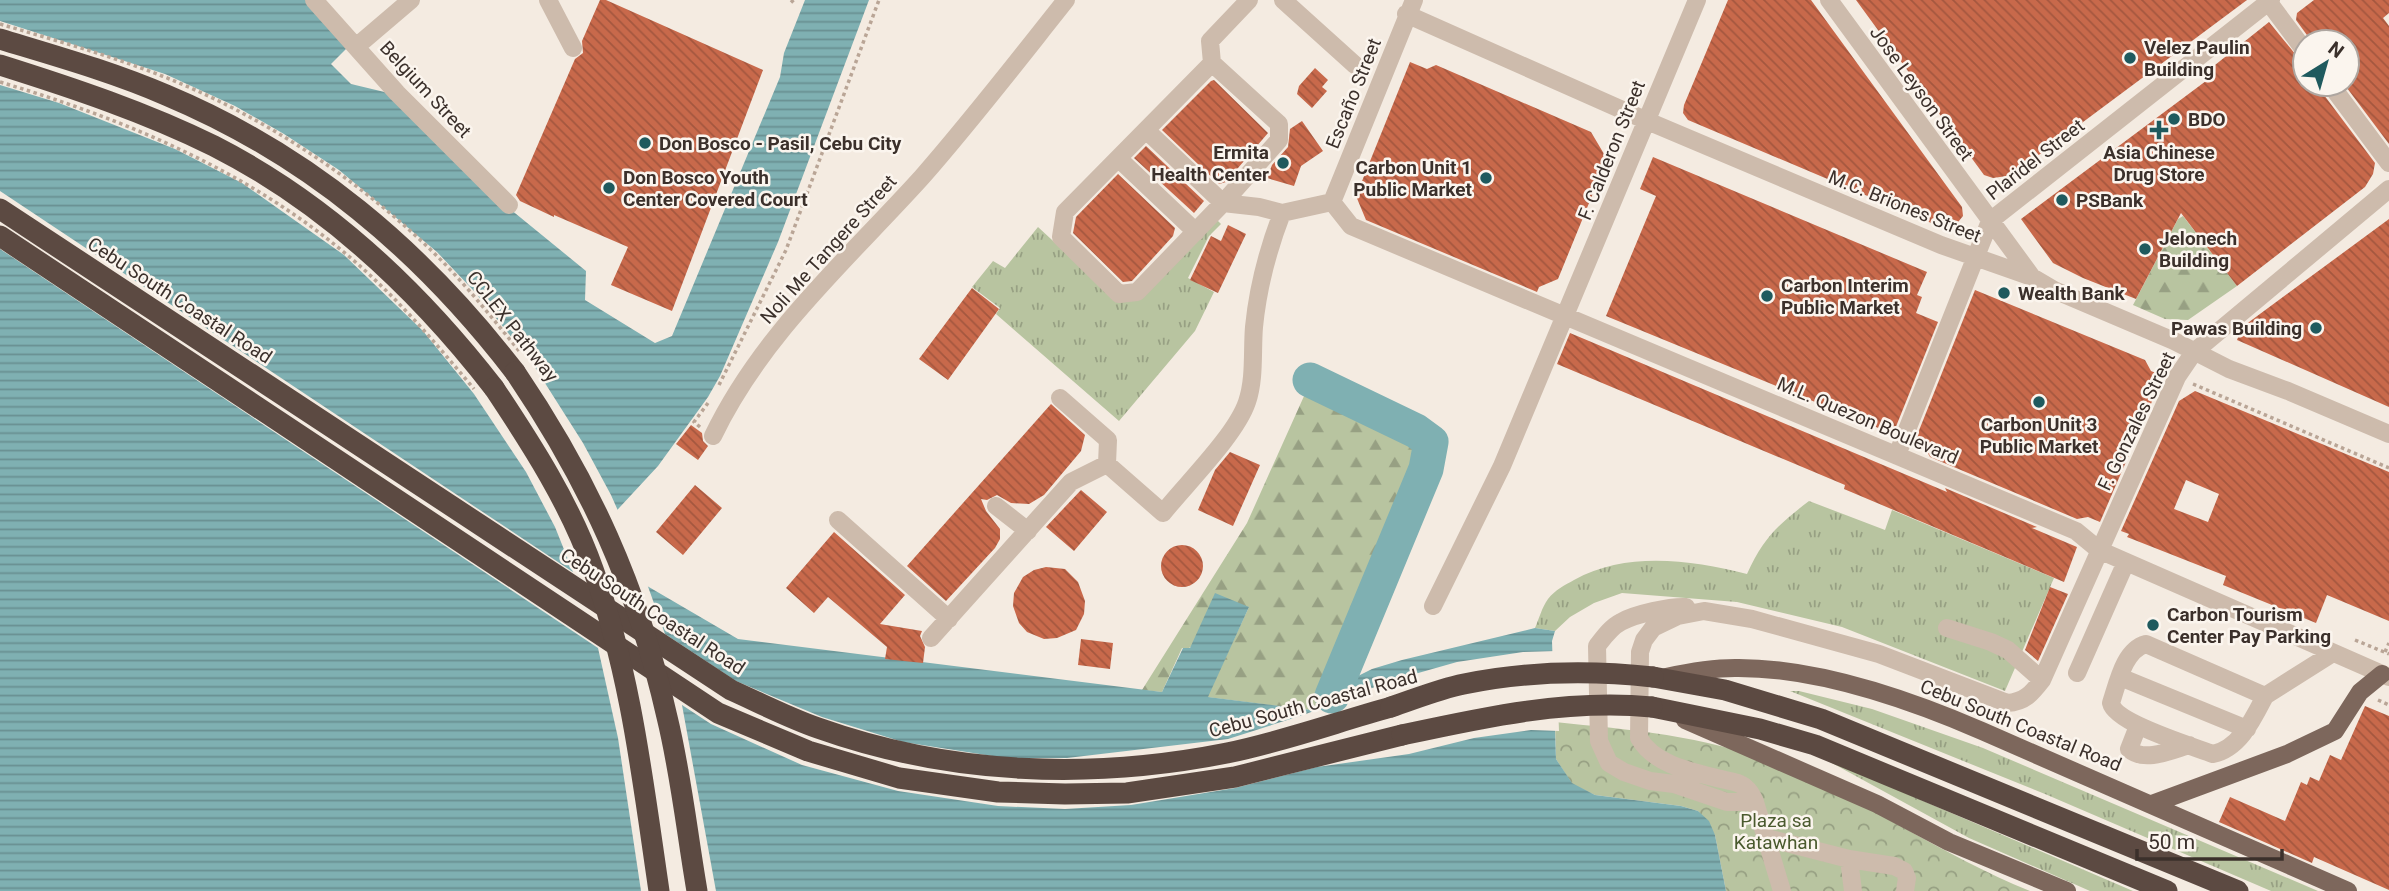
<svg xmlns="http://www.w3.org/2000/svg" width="2389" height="891" font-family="Roboto,sans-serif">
  <defs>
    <pattern id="grass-tufts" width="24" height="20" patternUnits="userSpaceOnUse" patternTransform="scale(1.75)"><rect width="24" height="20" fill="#b8c4a0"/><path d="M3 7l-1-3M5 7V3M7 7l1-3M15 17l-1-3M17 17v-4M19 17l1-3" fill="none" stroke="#97a083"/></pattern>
    <pattern id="forest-firs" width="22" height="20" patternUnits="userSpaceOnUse" patternTransform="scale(1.75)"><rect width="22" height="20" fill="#b8c4a0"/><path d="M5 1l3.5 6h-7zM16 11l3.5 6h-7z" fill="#97a083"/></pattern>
    <pattern id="park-crowns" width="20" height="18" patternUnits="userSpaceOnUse" patternTransform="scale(1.75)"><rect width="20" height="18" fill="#b8c4a0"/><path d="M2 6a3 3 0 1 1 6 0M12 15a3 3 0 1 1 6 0" fill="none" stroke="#97a083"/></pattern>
    <pattern id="water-rules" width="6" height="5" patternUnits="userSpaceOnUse" patternTransform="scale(1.75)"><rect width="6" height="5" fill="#7fb0b2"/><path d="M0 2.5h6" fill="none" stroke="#699091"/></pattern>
    <pattern id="building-back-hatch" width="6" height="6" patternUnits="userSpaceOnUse" patternTransform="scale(1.75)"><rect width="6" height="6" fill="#c8694b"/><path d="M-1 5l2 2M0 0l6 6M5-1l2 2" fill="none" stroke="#a4573f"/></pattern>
  </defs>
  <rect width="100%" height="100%" fill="#f4ebe1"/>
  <path fill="url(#grass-tufts)" d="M1217,220L1221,224L1209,236L1188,278L1214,292L1195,331L1119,421L996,314L1000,308L972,287L993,261L1005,268L1038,227L1118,301Z
    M1809,501L1885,530L1892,510L2054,578L2005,691L1842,627L1737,602L1622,593L1594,603L1570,617L1555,631L1535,628C1539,619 1542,607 1548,599C1555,590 1565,585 1574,580C1627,551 1690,560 1747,574C1764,537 1778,525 1809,501Z
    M1790,691H1799L1872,709L1983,748L2318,891H2271L2045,794Z
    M1821,757L2133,891H2090L1969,838Z"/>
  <path fill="url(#forest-firs)" d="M2183,216L2237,286L2188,320L2165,319L2133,305L2178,219Z
    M1309,385L1426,447L1319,711L1207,697L1249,607L1189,648H1182L1162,692L1142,690L1247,523Z"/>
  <path fill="url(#park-crowns)" d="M1555,722C1631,730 1706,735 1778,765C1865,800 1943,856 2030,891H1726L1715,835L1698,811L1681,806L1595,795L1572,784L1556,759Z"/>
  <path fill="url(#water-rules)" d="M0,0H312L352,43L331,64L351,84L397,95L510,209L586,271L585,300L655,343L672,336L780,77L784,53L805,0H869L778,242L720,376L708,397L658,466L582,548L738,639L1162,692L1183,648H1190L1215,593L1249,607L1208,697L1319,711L1332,696L1358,676L1372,669L1402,660L1535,628L1555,631L1552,641L1556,759L1572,783L1595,795L1681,806L1698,811L1709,821L1715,835L1726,891H0Z"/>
  <path fill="#f4ebe1" d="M0,21L165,74L235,106L284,134L339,170L437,252L473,290L531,361L583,443L611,495L619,513L587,547L646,581L665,634L736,681L822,717L903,742L1005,758H1067L1228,739L1306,714L1390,681L1457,662L1523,652L1556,651L1559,731L1531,730L1474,738L1409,754L1317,767L1235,788L1131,805L1065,809L998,806L898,791L802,765L711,724L682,705L716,891H641L618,738L598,648L0,249V191L573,572L555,527L526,472L474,394L423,331L344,255L242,183L175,149L59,103L0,85Z"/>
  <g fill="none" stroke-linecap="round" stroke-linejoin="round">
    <path stroke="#7fb0b2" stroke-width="35" d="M1310,380L1416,431L1431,442L1426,469L1332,696"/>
  </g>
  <path fill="url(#building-back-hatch)" fill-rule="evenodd" d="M600,0H606L763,70L672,311L611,285L628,247L554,215V217L520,201L516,195L575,59L583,53L582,41Z
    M1728,0H1811L1962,207L1963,216L1954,227L1943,228L1688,120L1683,113L1684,105Z
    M1856,0H2247L2024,166L2007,176L1993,178L1984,175Z
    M2314,0H2389V13L2383,18L2389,26V144L2344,84H2347V42H2312L2296,20L2297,13Z
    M2269,22L2305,66V84H2319L2321,91L2375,163L2373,174L2365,187L2237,286L2181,213L2136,299L2083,278L2053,263L2021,219L2214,75L2210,69Z
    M1410,62L1427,69L1436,65L1591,132L1607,159L1558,279L1539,287L1537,292L1366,220L1356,196Z
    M1315,68L1328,80L1322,87L1327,91L1312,108L1297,94L1299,86Z
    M1214,80L1268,133L1226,182L1219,184L1162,130L1211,81Z
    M1302,121L1323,151L1301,166L1294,186L1267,178L1272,165L1288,147L1290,129Z
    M1146,146L1204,201L1194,213L1134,158Z
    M1653,157L1927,272L1917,295L1922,297L1916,313L1938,322L1893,434L1606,316L1656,196L1640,189Z
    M1118,174L1175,228L1173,236L1132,281L1123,282L1073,233L1076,217Z
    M2389,219V407L2237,340L2240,332L2245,325Z
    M1228,225L1246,234L1218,293L1190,280L1211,236L1221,241Z
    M972,288L999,309L948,380L919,359Z
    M1975,290L2145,360L2151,371L2163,376L2100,522L2088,517L2077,519L1930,457L1925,448L1914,443Z
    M1570,333L1947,492L1945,488L2037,527L2032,528L2077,547L2064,582L1844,489L1845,485L1557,364Z
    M2195,391L2389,472V621L2327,595L2316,623L2223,585L2226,576L2127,537L2129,534L2121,531L2179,401ZM2186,480L2219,494L2208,522L2174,509Z
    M1051,404L1085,435L1081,451L1044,495L1029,504L1011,503L997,495L987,500L981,499L986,511L1000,529V539L995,548L946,601L907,566Z
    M691,425L702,433L703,441L708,446L698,460L676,444Z
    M1230,452L1260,465L1233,526L1198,510L1215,470Z
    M695,485L722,508L683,555L656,532Z
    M1081,490L1107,512L1074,551L1046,527Z
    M834,532L905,595L880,624L922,631L920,636L925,647L923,663L885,659L887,647L828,597L814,613L786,588Z
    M1161 566a21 21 0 1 1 42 0a21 21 0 1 1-42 0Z
    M1046,567L1065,569L1078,582L1085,601L1084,614L1076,630L1057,638L1044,639L1027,632L1019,623L1013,606L1014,593L1023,577L1034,570Z
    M2050,587L2068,594L2038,661L2025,650Z
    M1081,639L1113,643L1110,669L1078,665Z
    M2365,706L2389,716V890L2314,857L2312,863L2219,822L2230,797L2285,821L2301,782L2307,785L2310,777L2319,781L2330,755L2341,760Z"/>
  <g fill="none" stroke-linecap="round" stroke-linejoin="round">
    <path stroke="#b9a596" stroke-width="3.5" stroke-dasharray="3.5 3.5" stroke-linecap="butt" d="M791,0L795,4
      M2193,384L2389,468
      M719,385L786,250L879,0
      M700,427L694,422L708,403
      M2355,640L2389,654
      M2385,652L2389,643
      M2378,700L2389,705"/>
    <path stroke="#cdbbac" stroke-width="18" d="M314,0L397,93L509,205
      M548,0L573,48
      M1283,0L1355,65
      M1829,0L2032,277
      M2267,0L2305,51
      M1406,14L1645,120L1941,245L2032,277L2054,290L2174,341L2229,369L2288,391L2389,434
      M357,46L411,0
      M1212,63L1065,212L1061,237L1119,294L1137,292L1223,203L1279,140V124L1212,63L1210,41L1249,0
      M2330,84L2389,163
      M1147,131L1223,203L1259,207L1282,213L1332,202
      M1119,159L1196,232
      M1332,202L1351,226L2076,531L2099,550L2389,677
      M1332,202L1414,0
      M713,436C762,334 847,260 922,177C972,120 1019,59 1066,0
      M1897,455L1990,221L2271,0
      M1107,464L1163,513C1186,484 1236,435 1247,402C1255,379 1252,351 1254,327C1258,286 1267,252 1282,213
      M996,506L1028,531
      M838,520L949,619
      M1433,606L1502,466L1697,0
      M1686,607C1671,606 1635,614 1621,622C1611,627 1604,637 1597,646L1599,741L1609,763L1624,772L1650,781L1674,784L1727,802H1755
      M1947,628L1991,642L2008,650L2042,680
      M931,638L1071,482L1107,464L1108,440L1060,398
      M2077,673L2126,562
      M2120,677L2247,729
      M2265,696C2253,719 2240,748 2213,754C2192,746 2115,723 2111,703C2118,682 2124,650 2146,644L2265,696L2333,653
      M2138,726L2129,749C2144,763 2172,750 2189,745
      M1767,838L1849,859L1853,891
      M1849,859L1894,866L1904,871L1907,878L1905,891
      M1782,891L1755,802C1753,797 1751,792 1746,788C1740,782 1729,781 1721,779C1693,772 1654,765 1639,738L1640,652L1644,640L1653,628L1678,616L1704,611L1752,619L1879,654L2007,703C2025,702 2032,693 2042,680L2177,377L2194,352L2389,189"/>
    <path stroke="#7d675c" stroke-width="18" d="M1666,677C1689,672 1712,668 1735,668C1817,667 1908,699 1982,731L2348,891
      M1685,720L1877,804L1949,842L2067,891
      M2152,804L2287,754L2335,731L2360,692L2382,674"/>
    <path stroke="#5c4a42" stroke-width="21" d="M0,39C56,56 113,72 166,95C309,155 421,250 515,372
      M0,65C73,88 145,112 214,146C326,203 418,290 494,388
      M0,209L731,690C760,703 789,718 818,728C950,775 1091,780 1227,753C1282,742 1337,722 1391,707
      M0,236L718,713L808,751L899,778L998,792L1065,794L1127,793L1235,777L1402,735
      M1653,677L1725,690L1821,719L2238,891
      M1652,707L1760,729L1815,745L2167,891"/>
    <path stroke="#b9a596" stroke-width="3.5" stroke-dasharray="3.5 3.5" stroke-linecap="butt" d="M0,24C54,40 109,55 162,76C262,115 360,180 437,256C467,286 493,319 520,352
      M0,82C124,119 246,170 346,254C394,294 434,341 474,389"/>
    <path stroke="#5c4a42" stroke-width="21" d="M515,372C589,481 638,588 667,717C681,774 687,833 697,891
      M494,388C532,445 570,504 593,569C631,673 643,783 659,891
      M1391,707C1415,699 1439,689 1464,684C1527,671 1589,670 1653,677
      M1402,735C1485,717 1567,699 1652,707"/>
  </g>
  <g fill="#1f5a5e" stroke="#fbf5ee" stroke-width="2.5">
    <circle cx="2130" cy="58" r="7"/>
    <circle cx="2174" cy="119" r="7"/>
    <path d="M2155.5 119.5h7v7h7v7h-7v7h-7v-7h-7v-7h7z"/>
    <circle cx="645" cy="143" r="7"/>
    <circle cx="1283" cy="163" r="7"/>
    <circle cx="1486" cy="178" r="7"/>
    <circle cx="609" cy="188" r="7"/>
    <circle cx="2062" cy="200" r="7"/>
    <circle cx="2145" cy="249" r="7"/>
    <circle cx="2004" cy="293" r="7"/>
    <circle cx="1767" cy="296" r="7"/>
    <circle cx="2316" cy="328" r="7"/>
    <circle cx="2039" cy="402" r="7"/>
    <circle cx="2153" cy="625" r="7"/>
  </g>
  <g text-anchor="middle" stroke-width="5" stroke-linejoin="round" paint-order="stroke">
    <g font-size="19" font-weight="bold" fill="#3b302b" stroke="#fbf5ee" text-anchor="start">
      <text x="2144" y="54">Velez Paulin<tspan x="2144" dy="22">Building</tspan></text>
      <text x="2188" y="126">BDO</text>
      <text x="659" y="150">Don Bosco - Pasil, Cebu City</text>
      <text x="1269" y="159" text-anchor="end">Ermita<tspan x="1269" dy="22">Health Center</tspan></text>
      <text x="2159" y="159" text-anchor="middle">Asia Chinese<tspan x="2159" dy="22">Drug Store</tspan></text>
      <text x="1472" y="174" text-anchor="end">Carbon Unit 1<tspan x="1472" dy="22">Public Market</tspan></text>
      <text x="623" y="184">Don Bosco Youth<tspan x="623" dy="22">Center Covered Court</tspan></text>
      <text x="2076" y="207">PSBank</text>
      <text x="2159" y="245">Jelonech<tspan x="2159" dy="22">Building</tspan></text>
      <text x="1781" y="292">Carbon Interim<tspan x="1781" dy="22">Public Market</tspan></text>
      <text x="2018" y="300">Wealth Bank</text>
      <text x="2302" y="335" text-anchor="end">Pawas Building</text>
      <text x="2039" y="431" text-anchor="middle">Carbon Unit 3<tspan x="2039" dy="22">Public Market</tspan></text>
      <text x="2167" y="621">Carbon Tourism<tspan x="2167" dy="22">Center Pay Parking</tspan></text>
    </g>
    <g font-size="19" fill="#3b302b" stroke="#fbf5ee">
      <text transform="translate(426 89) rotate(47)" y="7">Belgium Street</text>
      <text transform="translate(1353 93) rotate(-68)" y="7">Escaño Street</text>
      <text transform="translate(1922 93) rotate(54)" y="7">Jose Leyson Street</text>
      <text transform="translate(1611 150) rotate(-68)" y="7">F. Calderon Street</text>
      <text transform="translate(2035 159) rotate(-38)" y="7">Plaridel Street</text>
      <text transform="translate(1905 206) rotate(22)" y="7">M.C. Briones Street</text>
      <text transform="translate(828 249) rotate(-48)" y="7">Noli Me Tangere Street</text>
      <text transform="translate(180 300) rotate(33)" y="7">Cebu South Coastal Road</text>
      <text transform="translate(513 326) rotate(52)" y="7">CCLEX Pathway</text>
      <text transform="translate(1868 420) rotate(23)" y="7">M.L. Quezon Boulevard</text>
      <text transform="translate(2136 421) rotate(-64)" y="7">F. Gonzales Street</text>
      <text transform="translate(653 611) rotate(33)" y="7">Cebu South Coastal Road</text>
      <text transform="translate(1313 703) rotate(-15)" y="7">Cebu South Coastal Road</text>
      <text transform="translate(2021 725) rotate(22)" y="7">Cebu South Coastal Road</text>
    </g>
    <g font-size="19" fill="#4a5a2e" stroke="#fbf5ee">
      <text x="1776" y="827">Plaza sa<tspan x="1776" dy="22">Katawhan</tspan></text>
    </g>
  </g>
  <g transform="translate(2326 63) rotate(37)"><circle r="33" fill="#fbf5ee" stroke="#aea6a0" stroke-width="2"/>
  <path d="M0-5L12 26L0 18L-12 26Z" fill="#1f5a5e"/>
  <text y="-10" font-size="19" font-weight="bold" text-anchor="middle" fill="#3b302b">N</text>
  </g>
  <path d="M2137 849v10h145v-10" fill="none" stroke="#3b302b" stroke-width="3.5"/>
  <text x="2148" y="849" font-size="21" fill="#3b302b" stroke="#fbf5ee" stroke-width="5" paint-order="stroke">50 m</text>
</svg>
